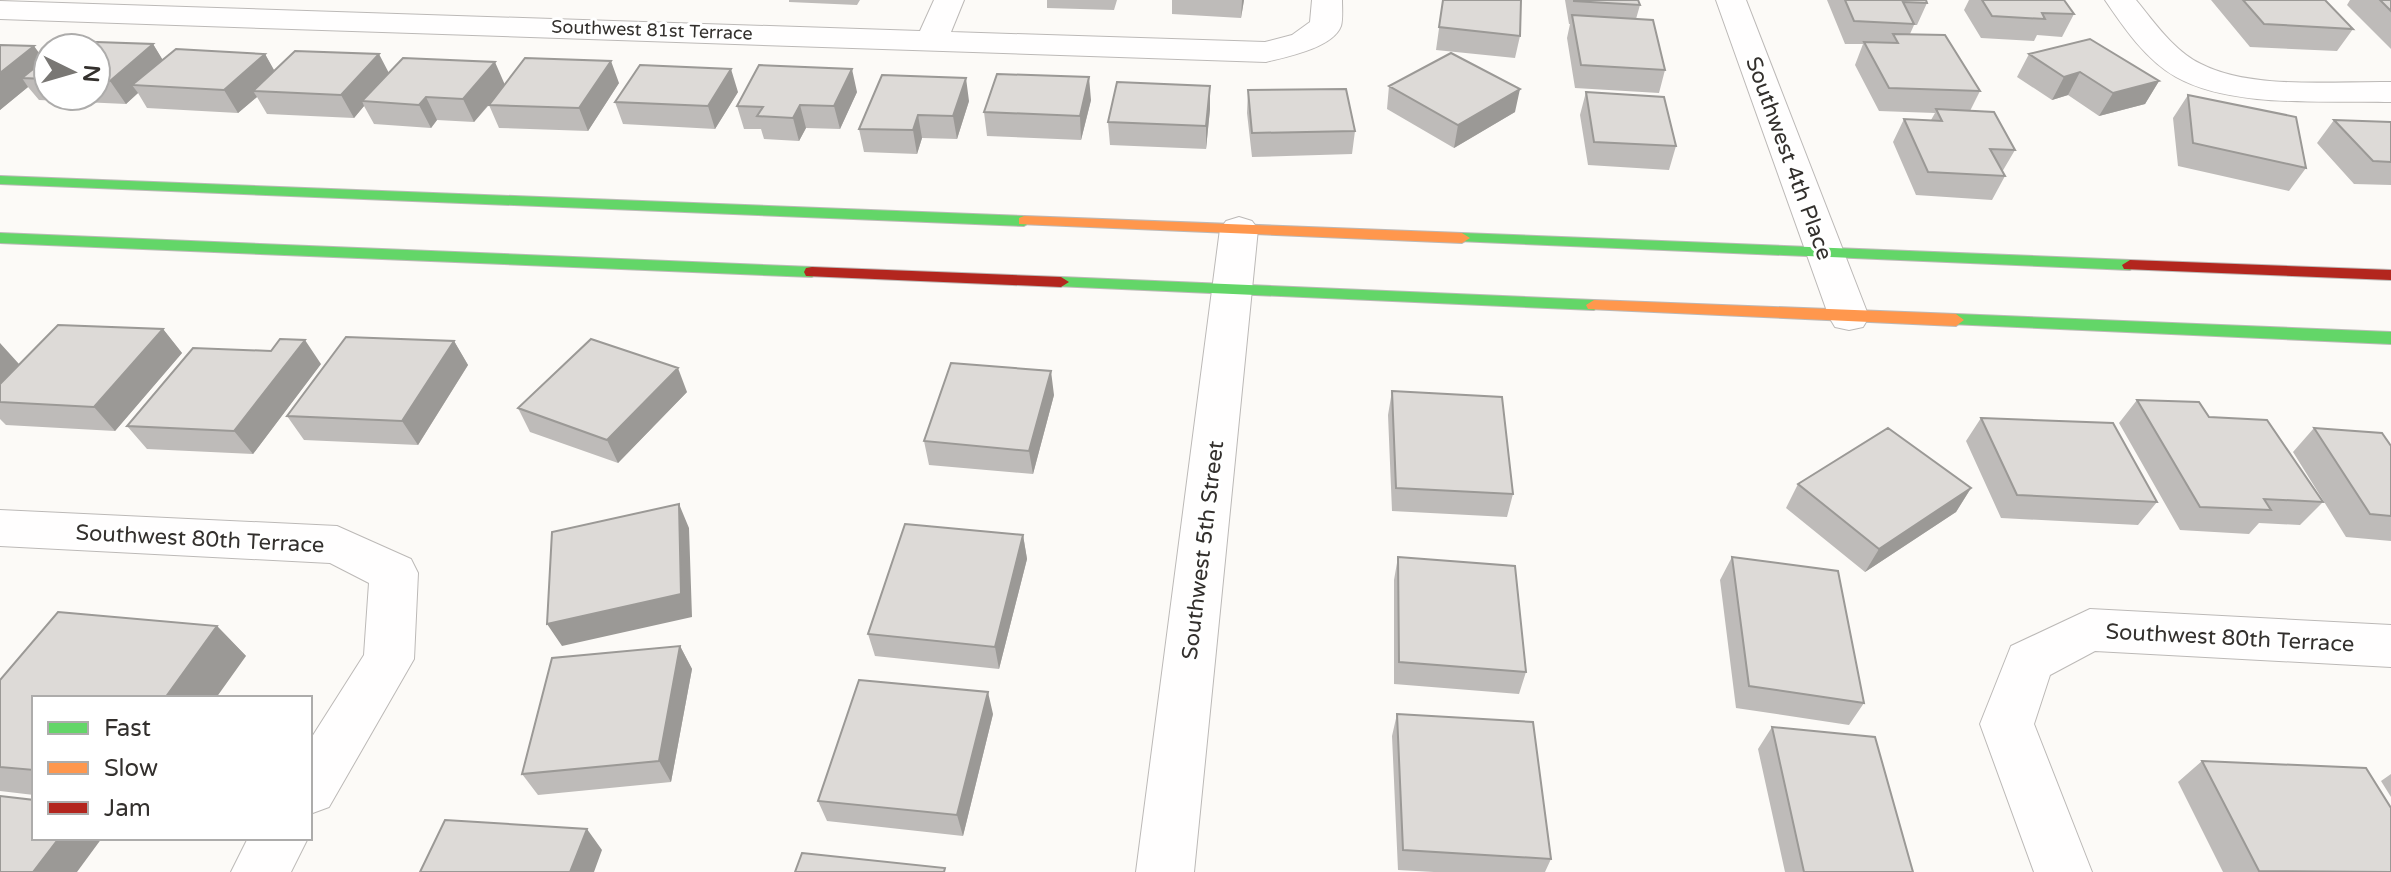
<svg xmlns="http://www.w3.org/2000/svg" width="2391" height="872" font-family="'Varela Round',sans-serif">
  <rect width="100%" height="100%" fill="#fcfaf7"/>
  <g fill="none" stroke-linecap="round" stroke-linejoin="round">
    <g stroke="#bcb9b7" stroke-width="2">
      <path id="street" d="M934,0H964L951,32L1265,42L1292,35L1310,22L1312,0H1342C1342,8 1343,19 1341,26C1333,48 1286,57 1266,62L0,19V1L920,31Z
        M1716,0H1746L1869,317L1863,327L1849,330L1835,327L1829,317Z
        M2105,0H2136C2155,23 2174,51 2201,64C2251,90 2335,81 2391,82V102C2327,100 2233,109 2176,77C2146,60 2124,28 2105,0Z
        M1239,217L1252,221L1258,229L1194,872H1136L1220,229L1226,221Z
        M0,510L337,526L411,559L418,573L414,659L329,807L310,814V740L364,655L369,583L330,563L0,546Z
        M2090,609L2391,625V667L2095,651L2050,675L2034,724L2092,872H2034L1980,724L2011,646Z
        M248,838H308L291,872H231Z"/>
    </g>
    <g stroke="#bcb9b7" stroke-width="2">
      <path id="fast" d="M0,176L1024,216L1032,221L1024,226L0,184Z
        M0,233L812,267L820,272L812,277L0,243Z
        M1462,233L2130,260L2138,265L2130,270L1457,241L1454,238L1457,235Z
        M1061,277L1594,300L1602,305L1594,310L1055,286L1053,282L1055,278Z
        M1956,314L2391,332V344L1950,324L1948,320L1950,316Z"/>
    </g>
    <g stroke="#bcb9b7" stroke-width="2">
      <path id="slow" d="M1024,216L1462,233L1470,238L1462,243L1019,224V218Z
        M1594,300L1956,314L1964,320L1956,326L1588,309L1586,305Z"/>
    </g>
    <g stroke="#bcb9b7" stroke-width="2">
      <path id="jam" d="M2130,260L2391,270V280L2124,269L2122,265Z
        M812,267L1061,277L1069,282L1061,287L806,276L804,272L806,268Z"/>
    </g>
    <use href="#street" fill="#fffefe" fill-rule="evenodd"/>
    <use href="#fast" fill="#63d668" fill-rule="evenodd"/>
    <use href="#slow" fill="#ff974d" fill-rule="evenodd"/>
    <use href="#jam" fill="#b3261e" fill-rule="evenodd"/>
  </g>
  <path fill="#bebbb9" d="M789,0H860L857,5L789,2Z
    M1047,0H1117L1114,10L1047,8Z
    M1172,0H1244L1241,18L1172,14Z
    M1443,0L1520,36L1515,58L1436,50Z
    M1565,0H1638L1640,5L1636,19L1665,70L1659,93L1575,88L1567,38L1570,24H1569Z
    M1827,0H1926L1927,3L1917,25H1914L1910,34L1980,91L1970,111L2015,150L2002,172L2005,176L1992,200L1916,195L1893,142L1904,119L1931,120L1935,113L1879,111L1855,65L1863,44H1845Z
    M1969,0H2064L2074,14L2062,37L2037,35L2034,41L1981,38L1964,10Z
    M2211,0H2325L2353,29L2337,51L2250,47Z
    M2350,0H2391V49L2347,5Z
    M153,44L162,59L265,54L274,71L389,73L504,84L619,83L588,131L499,128L489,105L474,122L437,120L431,128L374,124L364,106L354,118L267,114L257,97L238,113L147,108L138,93L126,104L39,100L28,87L0,110V45L44,60L48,57V96H96V48Z
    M2029,54L2159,81L2145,104L2099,116L2068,95L2052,100L2017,77Z
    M1389,86L1515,112L1454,148L1387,109Z
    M1248,90L1355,131L1352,154L1252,157L1247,113Z
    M738,92L715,129L623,124L615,102Z
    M857,92L840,129L806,128L799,141L764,139L761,129H744L737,106Z
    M1586,92L1676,146L1669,170L1588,165L1580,115Z
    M2188,95L2306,168L2289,191L2178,166L2173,118Z
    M1091,100L1081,140L987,136L984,112Z
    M969,101L957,139L922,138L917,154L864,152L859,129Z
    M1210,109L1206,149L1110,145L1108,122Z
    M2334,120L2391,122V185L2354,184L2317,143Z
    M163,329L182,353L115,431L6,425L0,419V384Z
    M454,341L468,365L418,445L304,440L287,416Z
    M321,364L253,454L147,449L127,426Z
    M1392,391L1513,494L1507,517L1392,511L1388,415Z
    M687,392L618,463L530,432L518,408Z
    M1054,395L1033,474L929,465L924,441Z
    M2137,400L2209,417L2323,502L2300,525L2259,523L2249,534L2180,530L2119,423Z
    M1981,418L2157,502L2138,525L2001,518L1966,441Z
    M2314,428L2391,446V541L2346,537L2293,452Z
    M1798,484L1971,488L1956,512L1865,572L1786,508Z
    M1023,535L1027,559L999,669L875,656L868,634Z
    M1398,557L1526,672L1519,694L1394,684V580Z
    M1732,557L1864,703L1849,725L1736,708L1720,580Z
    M217,626L246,656L34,698V795L0,791V680Z
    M680,646L692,669L671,782L538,795L522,774Z
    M993,714L963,836L827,821L818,801Z
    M1397,714L1551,859L1545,872H1434L1398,870L1392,736Z
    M1772,727L1913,872H1785L1758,749Z
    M2202,761L2391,872H2223L2178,782Z
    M2391,774V797L2381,781Z"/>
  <path fill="#9b9996" d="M1242,0H1244L1241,18Z
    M153,44L167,67L132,85L138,93L126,104L110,81Z
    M34,46L48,65L22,78L28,87L0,110V73Z
    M265,54L278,77L253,91L257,97L238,113L224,90Z
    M379,54L391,77L362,101L364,106L354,118L341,95Z
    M611,61L619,83L588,131L579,108Z
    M495,62L505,85L474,122L463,99Z
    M731,69L738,92L715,129L708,106Z
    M852,69L857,92L840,129L834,106Z
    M2080,72L2068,95L2052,100L2064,77Z
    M1089,77L1091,100L1081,140L1080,116Z
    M966,78L969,101L957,139L953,116Z
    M2159,81L2145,104L2099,116L2113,93Z
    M1210,86V109L1206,149V126Z
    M1520,89L1515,112L1454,148L1458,125Z
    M426,97L437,120L431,128L419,105Z
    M800,105L806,128L799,141L793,118Z
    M918,115L922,138L917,154L913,130Z
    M163,329L182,353L115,431L94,407Z
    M305,340L321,364L253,454L234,431Z
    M454,341L468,365L418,445L402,421Z
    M0,343L19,364L0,384Z
    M678,368L687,392L618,463L607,440Z
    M1051,371L1054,395L1033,474L1029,451Z
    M1971,488L1956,512L1865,572L1879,549Z
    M679,504L689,528L692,617L562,646L547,624Z
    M1023,535L1027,559L999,669L995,647Z
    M217,626L246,656L216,698H165Z
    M680,646L692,669L671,782L659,761Z
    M988,692L993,714L963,836L957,815Z
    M587,829L602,850L594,872H570Z
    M59,838H102L77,872H33Z"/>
  <path fill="#dddad7" stroke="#9b9996" stroke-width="2" d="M1443,0H1521L1520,36L1439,27Z
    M1574,0H1638L1640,5L1574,1Z
    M1845,0H1926L1927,3L1903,2L1914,24L1854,21Z
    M1982,0H2064L2074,14L2042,13L2045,19L1992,16Z
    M2243,0H2325L2353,29L2264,24Z
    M2380,0H2391V11Z
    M1572,15L1653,20L1665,70L1581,65Z
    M1893,34L1945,35L1980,91L1889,88L1864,42L1898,43Z
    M2090,39L2159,81L2113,93L2080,72L2064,77L2029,54Z
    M67,41L153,44L110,81L96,80V48H59Z
    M0,45L34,46L0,73Z
    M176,49L265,54L224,90L132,85Z
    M295,51L379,54L341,95L253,91Z
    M1451,53L1520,89L1458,125L1389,86Z
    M48,57V79L22,78Z
    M403,58L495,62L463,99L426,97L419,105L362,101Z
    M525,58L611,61L579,108L489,105Z
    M640,65L731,69L708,106L615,102Z
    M759,65L852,69L834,106L800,105L793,118L757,116L763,107L737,106Z
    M997,74L1089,77L1080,116L984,112Z
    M882,75L966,78L953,116L918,115L913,130L859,129Z
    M1117,82L1210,86L1206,126L1108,122Z
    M1346,89L1355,131L1252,133L1248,90Z
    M1586,92L1664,97L1676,146L1594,142Z
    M2188,95L2296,117L2306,168L2193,143Z
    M1936,109L1994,112L2015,150L1990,149L2005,176L1928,172L1904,119L1942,121Z
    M2334,120L2391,122V162L2373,161Z
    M58,325L163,329L94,407L0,402V384Z
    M346,337L454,341L402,421L287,416Z
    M280,339L305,340L234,431L127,426L193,348L271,351Z
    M591,339L678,368L607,440L518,408Z
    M951,363L1051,371L1029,451L924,441Z
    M1392,391L1502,397L1513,494L1396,488Z
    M2137,400L2199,402L2209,417L2267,420L2323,502L2264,499L2271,510L2200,507Z
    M1981,418L2113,423L2157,502L2017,495Z
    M1888,428L1971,488L1879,549L1798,484Z
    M2314,428L2382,433L2391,446V516L2370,514Z
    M679,504L681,594L547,624L552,532Z
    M905,524L1023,535L995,647L868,634Z
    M1398,557L1515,566L1526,672L1399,662Z
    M1732,557L1838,571L1864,703L1749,686Z
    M58,612L217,626L165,698H34V770L0,767V680Z
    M680,646L659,761L522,774L552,658Z
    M859,680L988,692L957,815L818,801Z
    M1397,714L1533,722L1551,859L1403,850Z
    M1772,727L1875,737L1913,872H1804Z
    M2202,761L2366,768L2391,808V872L2259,871Z
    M0,796L34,800V838H59L33,872H0Z
    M445,820L587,829L570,872H420Z
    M802,853L945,868L944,872H795Z"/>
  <g text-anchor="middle" stroke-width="6" stroke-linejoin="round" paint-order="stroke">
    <g font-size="18" fill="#33302d" stroke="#fff">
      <text transform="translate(652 30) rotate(2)" y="6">Southwest 81st Terrace</text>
    </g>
    <g font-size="22" fill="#33302d" stroke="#fff">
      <text transform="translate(1790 158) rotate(70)" y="8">Southwest 4th Place</text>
      <text transform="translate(200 538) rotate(3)" y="8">Southwest 80th Terrace</text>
      <text transform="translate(1202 550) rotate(-83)" y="8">Southwest 5th Street</text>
      <text transform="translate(2230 637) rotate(3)" y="8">Southwest 80th Terrace</text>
    </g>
  </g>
  <rect x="32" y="696" width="280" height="144" fill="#ffffff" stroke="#adacab" stroke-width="2"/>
  <rect x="48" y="722" width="40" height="12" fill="#63d668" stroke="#adacab" stroke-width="2"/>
  <text x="104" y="736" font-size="24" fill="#33302d">Fast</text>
  <rect x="48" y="762" width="40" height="12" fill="#ff974d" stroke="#adacab" stroke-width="2"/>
  <text x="104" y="776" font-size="24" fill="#33302d">Slow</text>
  <rect x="48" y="802" width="40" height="12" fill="#b3261e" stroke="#adacab" stroke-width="2"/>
  <text x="104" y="816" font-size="24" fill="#33302d">Jam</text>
  <g transform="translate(72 72) rotate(95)"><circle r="38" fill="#ffffff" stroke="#adacab" stroke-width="2"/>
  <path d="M0-6L14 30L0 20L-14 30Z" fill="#797774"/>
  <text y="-12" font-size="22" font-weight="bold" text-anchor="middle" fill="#33302d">N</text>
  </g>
</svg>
